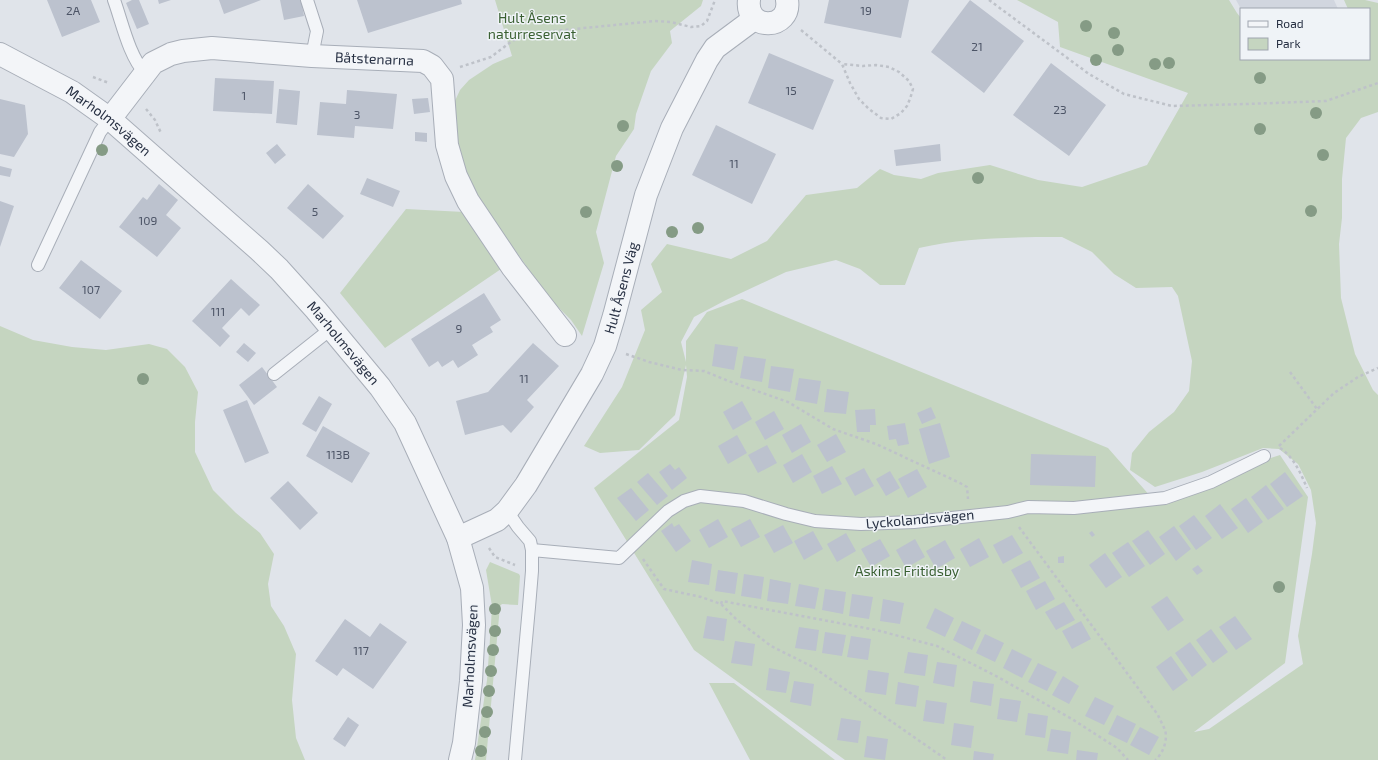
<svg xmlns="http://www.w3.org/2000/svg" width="1378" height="760" font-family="'Exo 2',sans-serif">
  <rect width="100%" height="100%" fill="#e0e4ea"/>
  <path fill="#d1d6df" d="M1236,0H1334L1338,9H1241Z"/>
  <path fill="#c5d5c0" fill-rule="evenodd" d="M495,0H703L701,6L670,31L672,43L651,71L636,114L634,129L616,156L596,232L604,263L582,336L571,320L549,298L515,250L484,211L458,154L454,103L460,90L469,80L493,64L512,56Z
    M1017,0H1229L1237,13L1241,18V59H1369V9H1348L1344,0H1365L1378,3V112L1361,118L1346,138L1342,179V218L1339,244L1341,298L1355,354L1373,390L1378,395V760H845L694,650L594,488L679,420L687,377L686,365L675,415L639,450L600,453L584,446L622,387L645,330L641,310L662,292L651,264L667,244L731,259L767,241L806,195L857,188L880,169L894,175L921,179L938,173L990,165L1038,180L1082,187L1147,165L1188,93L1060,47L1058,22ZM1036,237H1062L1092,252L1114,274L1136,288L1172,287L1178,296L1192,361L1189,391L1174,412L1149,432L1132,453L1130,470L1155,487L1202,472L1263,448L1279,449L1298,464L1311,490L1316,523L1312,554L1298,636L1303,664L1209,729L1194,732L1285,663L1308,497L1280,455L1151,497L1108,448L742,299L707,312L686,341V362L681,342L694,317L726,300L786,272L836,260L860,269L880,285H905L919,248C958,239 996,238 1036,237Z
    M406,209L464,212L501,269L385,348L340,293Z
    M0,326L33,340L72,347L106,350L149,344L167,349L185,367L198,392L195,422V452L213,490L236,513L260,533L274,554L268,584L271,606L284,626L296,654L292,700L296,738L305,760H0Z
    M490,562L519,574L520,576L518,605L502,604L500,606L486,760H475L487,680L491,624L492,606L486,570Z
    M709,683H734L835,760H750Z"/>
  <path fill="#bcc2ce" d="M47,0H91L100,22L62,37Z
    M132,0H139L149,24L137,29L126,3Z
    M158,0H171L159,4Z
    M219,0H261L224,14Z
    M280,0H301L304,16L284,20Z
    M357,0H461L462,4L368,33Z
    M829,0H909L901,38L824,23Z
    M970,0L1024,41L984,93L931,52Z
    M769,53L834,80L813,130L748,103Z
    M1051,63L1106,105L1069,156L1013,115Z
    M215,78L274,81L272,114L213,111Z
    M279,89L300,91L297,125L276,123Z
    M347,90L397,94L393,129L355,126L354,138L317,135L320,102L346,104Z
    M428,98L430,112L414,114L412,99Z
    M0,99L25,105L28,134L14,157L0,154Z
    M716,125L776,154L752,204L692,175Z
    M415,132L427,133V142L415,141Z
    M277,144L286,155L275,164L266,153Z
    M940,144L941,161L896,166L894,150Z
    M0,166L12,169L10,177L0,175Z
    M367,178L400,191L393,207L360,194Z
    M159,184L178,200L166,215L181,228L157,257L119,227L143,197L147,200Z
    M308,184L344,216L323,239L287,208Z
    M0,201L14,206L0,247Z
    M81,260L122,291L100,319L59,288Z
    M231,279L260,305L249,316L241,308L222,328L230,336L220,347L192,321Z
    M484,293L501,320L490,327L493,332L472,345L478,355L458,368L453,360L442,367L438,361L429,367L411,339Z
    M244,343L256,353L248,362L236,352Z
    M533,343L559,366L527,400L534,407L511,433L503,425L465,435L456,401L488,392Z
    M715,344L738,347L734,370L712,366Z
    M744,356L766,359L762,382L740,378Z
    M771,366L794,369L790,392L768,388Z
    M262,367L277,387L254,405L239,385Z
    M799,378L821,381L817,404L795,400Z
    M827,389L849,392L846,414L824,412Z
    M319,396L332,404L316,432L302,424Z
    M247,400L269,453L245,463L223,410Z
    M742,401L752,419L733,430L723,412Z
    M931,407L936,418L922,424L917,413Z
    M875,409L876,425H870V432H857L855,410Z
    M774,411L784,429L765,440L755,422Z
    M905,423L909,444L898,446L896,439L889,440L887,426Z
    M940,423L950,457L929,464L919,429Z
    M801,424L811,442L792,453L782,435Z
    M323,426L370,453L352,483L306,456Z
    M836,434L846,452L827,462L817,445Z
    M737,435L747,453L728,464L718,446Z
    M767,445L777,463L758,473L748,455Z
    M802,454L812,472L793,483L783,465Z
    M1031,454L1096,456L1095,487L1030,485Z
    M670,464L675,470L679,467L687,478L672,490L659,472Z
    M832,466L842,484L822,494L813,476Z
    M864,468L874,486L855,496L845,478Z
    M917,469L927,487L908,498L898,479Z
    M890,471L900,488L886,496L876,479Z
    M1285,472L1303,496L1287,507L1270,484Z
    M648,473L668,496L657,505L637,482Z
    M288,481L318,513L300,530L270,498Z
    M1266,485L1284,509L1268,520L1251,497Z
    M631,488L649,510L636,521L617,498Z
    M1246,498L1263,522L1248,533L1231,509Z
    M1220,504L1238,528L1222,539L1205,516Z
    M1194,515L1212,538L1196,550L1179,526Z
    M718,519L728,537L709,548L699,530Z
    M750,519L760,537L741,547L731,529Z
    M672,523L674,527L679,524L691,541L676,552L661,531Z
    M783,525L793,543L774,553L764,535Z
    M1174,526L1191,549L1176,561L1159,537Z
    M1148,530L1165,554L1150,565L1132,541Z
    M813,531L823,549L804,560L794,541Z
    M1092,531L1095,535L1092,537L1089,533Z
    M846,533L856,551L837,562L827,544Z
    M1012,535L1023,553L1003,564L993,545Z
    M979,538L989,557L970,567L960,549Z
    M880,539L890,556L871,567L861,549Z
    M915,539L925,557L906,568L896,550Z
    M945,540L955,558L936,569L926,551Z
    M1128,542L1145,566L1129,577L1112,553Z
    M1105,553L1122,577L1106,588L1089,565Z
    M1064,556V563H1058V557Z
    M692,560L712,564L709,585L688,582Z
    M1030,560L1040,578L1021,588L1011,570Z
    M1198,565L1203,571L1197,575L1192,569Z
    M718,570L738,573L735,594L715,591Z
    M744,574L764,577L761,599L741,596Z
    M770,579L791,583L788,604L767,601Z
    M1045,581L1055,599L1036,610L1026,591Z
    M799,584L819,588L815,609L795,606Z
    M825,589L846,592L843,614L822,610Z
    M852,594L873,597L869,619L849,616Z
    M1167,596L1184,620L1168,631L1151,607Z
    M883,599L904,603L900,624L880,621Z
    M1064,602L1075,620L1056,630L1045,612Z
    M935,608L954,618L945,637L926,628Z
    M707,616L727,619L724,641L703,638Z
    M1235,616L1252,639L1236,650L1219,627Z
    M345,619L370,637L380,623L407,642L373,689L343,668L337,676L315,661Z
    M962,621L981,630L972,650L953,640Z
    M1081,621L1091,639L1072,649L1062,631Z
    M799,627L819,630L816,651L795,648Z
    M1211,629L1228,652L1213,663L1196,640Z
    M825,632L846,635L842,656L822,653Z
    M985,634L1004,643L995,662L976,653Z
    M851,636L871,639L868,660L847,657Z
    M735,641L755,644L752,666L731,663Z
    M1190,642L1207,665L1192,677L1175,653Z
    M1012,649L1032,659L1022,678L1003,668Z
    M908,652L928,655L925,676L904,673Z
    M1171,656L1188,680L1173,691L1156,667Z
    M937,662L957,665L954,687L933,683Z
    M1038,663L1057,672L1047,691L1028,682Z
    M769,668L790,672L786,693L766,690Z
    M868,670L889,673L886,695L865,692Z
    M1063,676L1079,686L1069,704L1052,695Z
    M794,681L814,684L811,706L790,702Z
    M973,681L994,684L991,706L970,702Z
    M898,682L919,686L916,707L895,704Z
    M1095,697L1114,706L1104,725L1085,716Z
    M1000,698L1021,701L1017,722L997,719Z
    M926,700L947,703L944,724L923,721Z
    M1028,713L1048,716L1045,738L1025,735Z
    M1117,715L1136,724L1127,743L1108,734Z
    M348,717L359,725L345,747L333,739Z
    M841,718L861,721L858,743L837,740Z
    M954,723L974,726L971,748L951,745Z
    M1140,727L1159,737L1149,755L1130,745Z
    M1051,729L1071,732L1068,754L1047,751Z
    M867,736L888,739L885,760L864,757Z
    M1077,750L1098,753L1097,760H1076Z
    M974,751L994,754L993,760H973Z"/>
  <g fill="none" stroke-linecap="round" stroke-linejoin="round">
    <g stroke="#a8aeb8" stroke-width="14">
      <path id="lane" d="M114,0C122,22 129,56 145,73
        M307,0L317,31L312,56
        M38,265L100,132L110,119
        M274,374L332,328
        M507,511L518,527L530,541L532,550V571L529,607L515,760
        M532,550L619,558L668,511L684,501L700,496L744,501L786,514L815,521L861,524L914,522L1008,512L1028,507L1074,508L1165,498L1211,482L1264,456"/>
    </g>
    <g stroke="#a8aeb8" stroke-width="24">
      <g id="street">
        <path d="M749,0C745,32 792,30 787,0"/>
        <path id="s1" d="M0,54L72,92L110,119L259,250L279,269L316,310L380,387L405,423L458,538L472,588L474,625L471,681L464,743L460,760"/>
        <path id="s2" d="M110,119L153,63L171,54L183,51L212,48L312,56L423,61L432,66L442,79L447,145L456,176L468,201L513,268L565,335"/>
        <path id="s3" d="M458,538L497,520L507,511L526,485L592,374L605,346L614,316L646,195L672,128L707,60L715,48L754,19"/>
      </g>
    </g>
    <path stroke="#bec2c9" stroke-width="2.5" stroke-dasharray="3 3" stroke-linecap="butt" d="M989,0L1089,74L1124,94L1172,106L1247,104L1326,101L1378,83
      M801,30L842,64L850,83L859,99L869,109L881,118L891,119L901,113L907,106L910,99L913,89L909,81L899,72L889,67L876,65L863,66L842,64
      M460,67L491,57L512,41L534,33L655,21L671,22L691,27L701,26L707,21L715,0
      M93,77L109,83
      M146,109L155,120L161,133
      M626,354L649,362L682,370L704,371L726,380L788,402L833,429L876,444L960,483L967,487L968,499
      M1290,372L1317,409
      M1279,446L1334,393L1358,377L1378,368
      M1280,448C1294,457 1301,474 1307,488
      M1019,527L1158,715C1160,720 1163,725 1165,730C1168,740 1163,754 1155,760
      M489,548L495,557L515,565
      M643,559L664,589L701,597L721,604L737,620L771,646L813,667L947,760
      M721,604L722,601L876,630L937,646L996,676L1072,719L1117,748L1128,760"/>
    <use href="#lane" stroke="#f3f5f8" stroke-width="12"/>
    <use href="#street" stroke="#f3f5f8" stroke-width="22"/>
  </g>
  <g fill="#859b85">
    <circle cx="1086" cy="26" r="6"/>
    <circle cx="1114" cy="33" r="6"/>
    <circle cx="1118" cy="50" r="6"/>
    <circle cx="1096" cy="60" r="6"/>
    <circle cx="1169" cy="63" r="6"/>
    <circle cx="1155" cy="64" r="6"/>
    <circle cx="1260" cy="78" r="6"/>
    <circle cx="1316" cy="113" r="6"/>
    <circle cx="623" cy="126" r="6"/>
    <circle cx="1260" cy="129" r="6"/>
    <circle cx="102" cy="150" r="6"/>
    <circle cx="1323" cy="155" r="6"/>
    <circle cx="617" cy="166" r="6"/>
    <circle cx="978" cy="178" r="6"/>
    <circle cx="1311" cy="211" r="6"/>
    <circle cx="586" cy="212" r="6"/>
    <circle cx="698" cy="228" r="6"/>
    <circle cx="672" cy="232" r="6"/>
    <circle cx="143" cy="379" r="6"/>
    <circle cx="1279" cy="587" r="6"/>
    <circle cx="495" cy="609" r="6"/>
    <circle cx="495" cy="631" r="6"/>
    <circle cx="493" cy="650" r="6"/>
    <circle cx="491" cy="671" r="6"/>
    <circle cx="489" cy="691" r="6"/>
    <circle cx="487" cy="712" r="6"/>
    <circle cx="485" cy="732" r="6"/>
    <circle cx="481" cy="751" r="6"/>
  </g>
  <g text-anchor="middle" stroke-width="3" stroke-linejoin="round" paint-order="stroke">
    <g font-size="12" fill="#4c5466">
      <text x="73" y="15">2A</text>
      <text x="866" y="15">19</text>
      <text x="977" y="51">21</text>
      <text x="791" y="95">15</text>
      <text x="244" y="100">1</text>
      <text x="1060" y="114">23</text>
      <text x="357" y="119">3</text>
      <text x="734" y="168">11</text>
      <text x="315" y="216">5</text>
      <text x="148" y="225">109</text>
      <text x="91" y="294">107</text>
      <text x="218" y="316">111</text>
      <text x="459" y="333">9</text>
      <text x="524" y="383">11</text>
      <text x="338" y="459">113B</text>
      <text x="361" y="655">117</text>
    </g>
    <g font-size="14" fill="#3a6032" stroke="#eff3f7">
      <text x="532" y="23">Hult Åsens<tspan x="532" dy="16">naturreservat</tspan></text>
      <text x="907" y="576">Askims Fritidsby</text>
    </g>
    <g font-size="14" fill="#273043" stroke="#eff3f7">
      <text dy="5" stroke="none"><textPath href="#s2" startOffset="295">Båtstenarna</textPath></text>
      <text dy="5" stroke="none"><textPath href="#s1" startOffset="128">Marholmsvägen</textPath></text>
      <text dy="5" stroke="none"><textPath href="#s3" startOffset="309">Hult Åsens Väg</textPath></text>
      <text dy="5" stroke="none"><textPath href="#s1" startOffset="452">Marholmsvägen</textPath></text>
      <text transform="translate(920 519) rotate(-5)" y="5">Lyckolandsvägen</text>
      <text transform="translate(470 656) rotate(-87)" y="5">Marholmsvägen</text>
    </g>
  </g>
  <rect x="1240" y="8" width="130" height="52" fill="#eff3f7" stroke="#9fa5af"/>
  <rect x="1248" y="21" width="20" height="6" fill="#f3f5f8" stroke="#9fa5af"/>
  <text x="1276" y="28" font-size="12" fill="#273043">Road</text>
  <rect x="1248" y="38" width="20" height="12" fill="#c5d5c0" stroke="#9fa5af"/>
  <text x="1276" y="48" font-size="12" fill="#273043">Park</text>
</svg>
